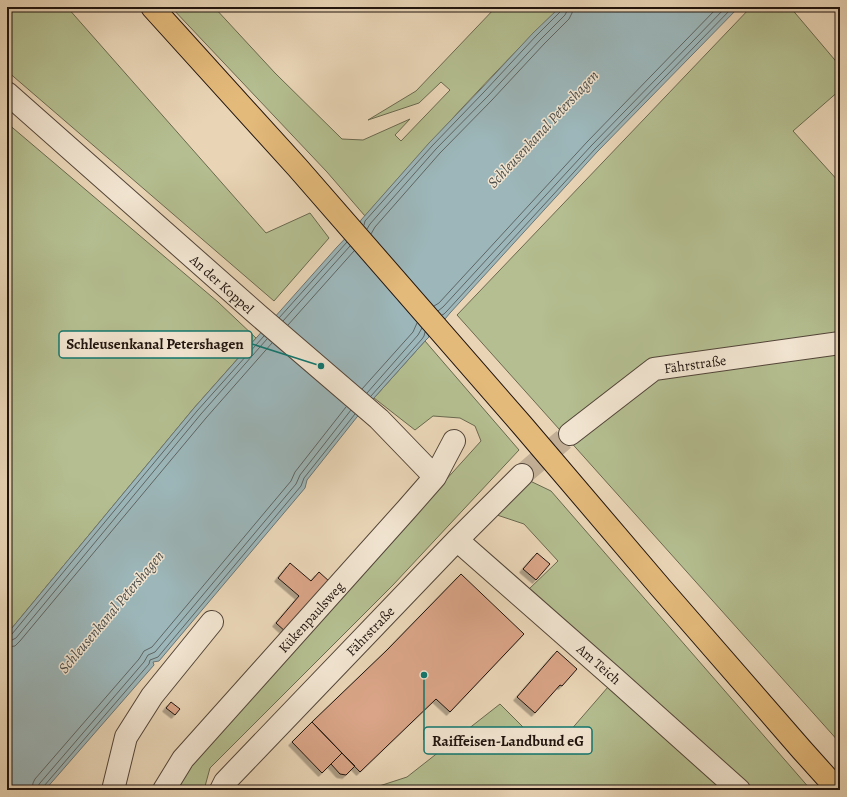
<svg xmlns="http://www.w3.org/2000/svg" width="847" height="797" font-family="Alegreya,serif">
  <defs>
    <filter id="shadow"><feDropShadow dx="-3.5" dy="3.5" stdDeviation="0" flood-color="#0004"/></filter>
  </defs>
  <rect width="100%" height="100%" fill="#e9d5b6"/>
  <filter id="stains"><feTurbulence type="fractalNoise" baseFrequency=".005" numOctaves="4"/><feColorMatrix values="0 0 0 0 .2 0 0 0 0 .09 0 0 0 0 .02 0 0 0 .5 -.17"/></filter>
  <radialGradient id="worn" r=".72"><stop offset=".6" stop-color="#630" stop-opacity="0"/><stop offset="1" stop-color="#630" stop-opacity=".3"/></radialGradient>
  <path fill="#b4be90" stroke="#6a694f" d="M7,7H67L266,233L310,213L329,238L274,301L7,71Z
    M171,7H214L275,73L342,139L363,140L410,119L395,135L401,141L450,90L441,82L419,103L368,120L416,91L496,7H560C492,74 428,144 365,216L327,172Z
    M751,7H790L840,66V90L793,131L840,183V743L457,315Z
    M7,123L218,302L256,338L194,408L7,634Z
    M425,341L519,450L393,585L210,768L204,790H173L193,761L236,712L481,441L475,426L460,418L433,416L415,430L374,398Z
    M528,480L551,491L811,790H367L407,777L500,704L550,754L621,672L528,590L558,561L524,524L494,514Z"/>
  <path fill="#9cb6b9" stroke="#6a7575" d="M560,7H739L597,152L450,313L445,319L444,318L442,319L428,334L429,337L425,341L357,417L307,480L305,488L159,661L153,662L154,665L45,790H7V634L194,408L337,247L359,224L361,220L429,143L481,89L533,33Z"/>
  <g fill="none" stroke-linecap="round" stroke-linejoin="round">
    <path stroke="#5e6564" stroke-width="1" d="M364,225L365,221L432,146L484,92L536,36L561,11L562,7
      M367,229L370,224L436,149L488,96L540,40L565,15L567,11V7
      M371,234L375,227L440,153L492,100L544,44L569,19L572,13L573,7
      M434,306L439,303L587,142L718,7
      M438,311L443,307L591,146L726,7
      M442,315L444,314L447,311L595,149L733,7
      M279,318L347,242
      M283,321L350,246
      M288,325L354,251
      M362,389L413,332L417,323
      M367,393L418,335L422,328
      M371,396L422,339L424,336L425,332
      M7,636H10L12,634L197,411L264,336
      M7,641L12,640L16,638L201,414L267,339
      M7,647L15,646L20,641L206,418L272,343
      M32,790L33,783L35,779L139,659L144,651L152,647L291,481L295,472L346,407
      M38,790V786L40,783L144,662L148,655L155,652L296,484L300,475L351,410
      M43,790L44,786L149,664L150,660L158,657L301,486L304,478L355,414"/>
  </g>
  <path fill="#d9a487" stroke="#20140e" filter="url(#shadow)" d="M537,553L550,564L536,580L523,569Z
    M290,563L311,581L319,572L330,582L287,633L276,623L299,596L278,578Z
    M461,574L524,634L450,712L436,699L360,772L312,722L387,650Z
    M557,651L577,669L562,686L560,685L535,713L517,697Z
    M171,702L180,709L175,715L166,708Z
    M312,722L342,753L322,773L292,742Z
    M342,753L355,766L346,775L340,774L331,764Z"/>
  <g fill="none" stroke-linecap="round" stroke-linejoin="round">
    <path stroke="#c1ae94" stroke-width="22" stroke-dasharray="22 11" stroke-linecap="butt" d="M522,475L570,434"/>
    <g stroke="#524438" stroke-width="24">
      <path id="minor" d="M7,93L258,315L379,419L435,477
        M570,434L654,369L840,343
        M457,540L614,678L739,790
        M113,790L126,737L152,696L212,622
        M164,790L183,759L407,509L435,477L454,441
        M221,790L225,782L457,540L522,475"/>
    </g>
    <g stroke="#20140e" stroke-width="24">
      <path id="major" d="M152,7L297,167L522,425L661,588L802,750L838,790"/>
    </g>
    <use href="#minor" stroke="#f1e4d0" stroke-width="22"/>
    <use href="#major" stroke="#e4ba7b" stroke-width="22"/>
  </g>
  <g text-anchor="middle" stroke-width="3" stroke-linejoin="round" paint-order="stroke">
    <g font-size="14" fill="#20140e" stroke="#f1e4d0">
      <text transform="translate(222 284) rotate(42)" y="5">An der Koppel</text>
      <text transform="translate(695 364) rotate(-8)" y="5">Fährstraße</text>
      <text transform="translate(311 617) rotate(-48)" y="5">Kükenpaulsweg</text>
      <text transform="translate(370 631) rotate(-46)" y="5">Fährstraße</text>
      <text transform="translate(599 664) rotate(41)" y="5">Am Teich</text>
    </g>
    <g font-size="15" font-style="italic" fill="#4b4d4a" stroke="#f1e4d0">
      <text transform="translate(543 129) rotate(-47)" y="5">Schleusenkanal Petershagen</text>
      <text transform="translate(111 612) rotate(-50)" y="5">Schleusenkanal Petershagen</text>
    </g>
  </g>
  <path fill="none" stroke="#0f766e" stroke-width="1.5" d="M321 366L252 344M424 675L424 740"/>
  <g fill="#0f766e" stroke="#f1e4d0" stroke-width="1.5">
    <circle cx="321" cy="366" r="4"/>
    <circle cx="424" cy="675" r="4"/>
  </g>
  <g fill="#f1e4d0" stroke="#0f766e" stroke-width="1.5">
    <rect x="59" y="331" width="193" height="27" rx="4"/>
    <rect x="424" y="727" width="168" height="27" rx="4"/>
  </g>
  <g font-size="15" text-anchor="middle" font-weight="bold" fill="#20140e">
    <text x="155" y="349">Schleusenkanal Petershagen</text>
    <text x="508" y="746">Raiffeisen-Landbund eG</text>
  </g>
  <rect width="847" height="797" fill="none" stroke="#e9d5b6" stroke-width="24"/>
  <rect x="8" y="8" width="831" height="781" fill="none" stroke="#20140e" stroke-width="2"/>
  <rect x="12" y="12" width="823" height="773" fill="none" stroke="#20140e"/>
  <rect width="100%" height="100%" filter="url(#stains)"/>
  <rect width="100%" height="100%" fill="url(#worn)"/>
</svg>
